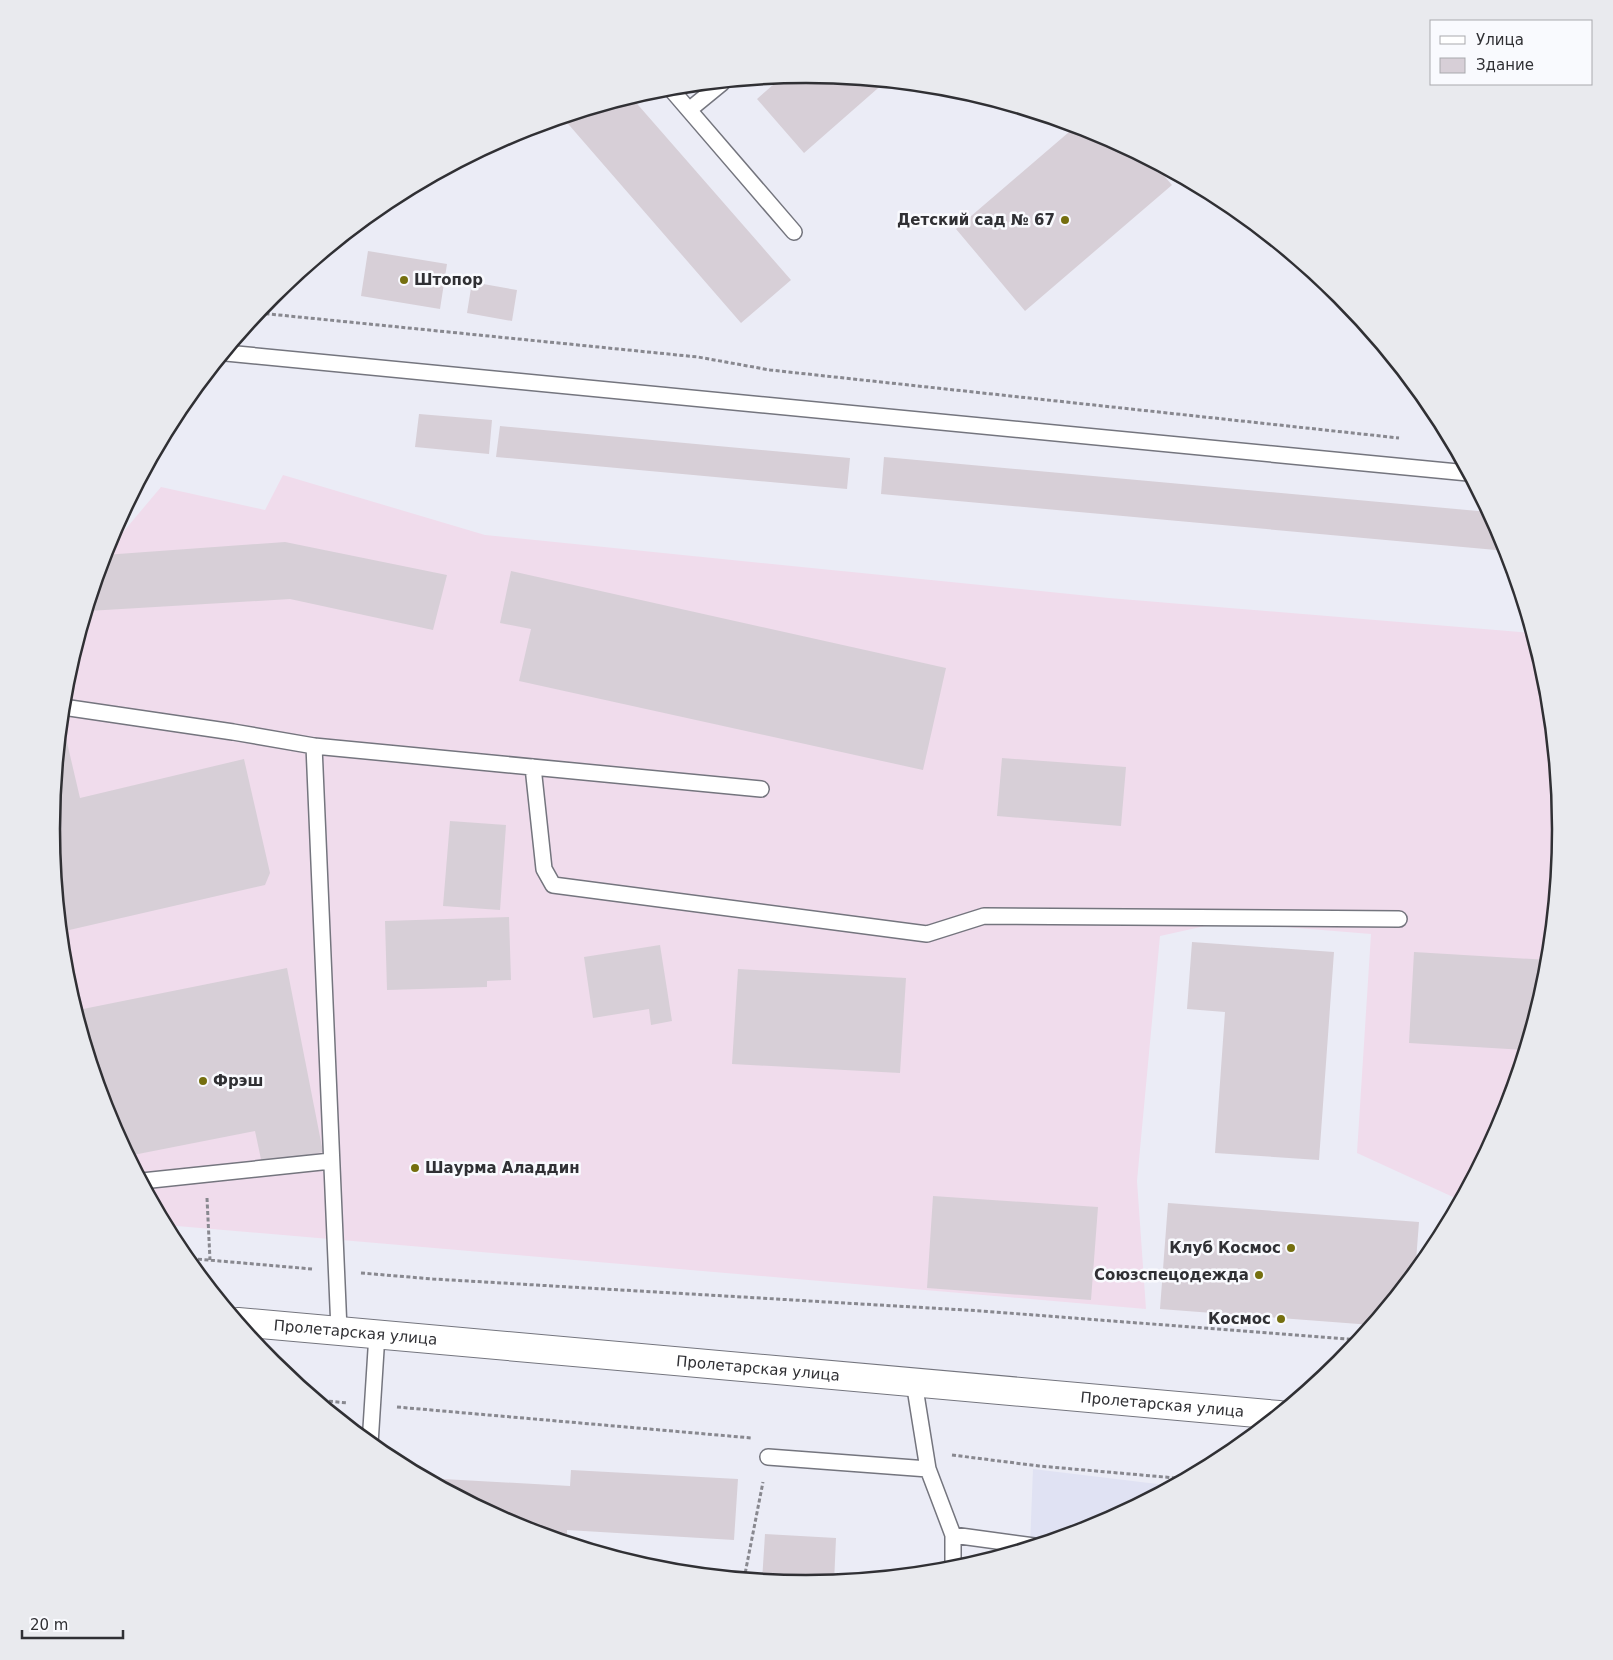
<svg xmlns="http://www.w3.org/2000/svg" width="1613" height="1660" font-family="'DejaVu Sans',sans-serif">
  <rect width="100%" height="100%" fill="#ebecf6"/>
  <path fill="#e0e2f3" d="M1033,1469L1174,1486L1095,1528L1030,1547Z"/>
  <path fill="#f0dcec" d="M283,475L485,535L1109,598L1532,633L1547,683L1562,830L1547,978L1504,1119L1454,1214L1453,1197L1357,1153L1371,934L1223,922L1160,936L1137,1181L1146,1309L165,1225L109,1119L66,977L51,830L66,682L108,543L113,544L161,487L265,510Z"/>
  <path fill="#d7cfd7" d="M807,75L842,78L885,82L804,153L757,99L782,77Z
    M632,98L791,280L741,323L563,118Z
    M1076,126L1096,132L1153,163L1172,185L1025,311L956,229Z
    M368,251L447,264L440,309L361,296Z
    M472,282L517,290L512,321L467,313Z
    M419,414L492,420L489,454L415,447Z
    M500,426L850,458L847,489L496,457Z
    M884,457L1489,512L1504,541L1507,551L881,494Z
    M285,542L447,575L433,630L290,599L88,611L104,555Z
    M511,571L946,668L923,770L519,681L531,629L500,623Z
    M62,721L80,798L244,759L270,873L265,885L65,931L83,1009L287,968L323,1152L262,1164L255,1131L128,1156L109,1119L66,977L51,830Z
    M1002,758L1126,767L1121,826L997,816Z
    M450,821L506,825L500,910L443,906Z
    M509,917L511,980L487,981V987L387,990L385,921Z
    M1192,942L1334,952L1319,1160L1215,1153L1225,1012L1187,1009Z
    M660,945L672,1021L651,1025L649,1009L593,1018L584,957Z
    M1414,952L1549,960L1547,978L1525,1050L1409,1043Z
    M738,969L906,978L900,1073L732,1064Z
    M933,1196L1098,1207L1091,1300L927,1288Z
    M1168,1203L1419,1222L1415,1274L1372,1325L1160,1309Z
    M571,1470L738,1479L734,1540L567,1530V1543L517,1528L425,1478L570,1486Z
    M765,1534L836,1538L834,1583L806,1585L762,1581Z"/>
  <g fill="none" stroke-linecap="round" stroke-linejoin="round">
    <g stroke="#74757e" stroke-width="18">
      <path id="service" d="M670,88L794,232
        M689,110L722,83
        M226,353L1468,473
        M63,707L233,732L314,746L339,1330
        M314,746L761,789
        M533,767L544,869L553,885L927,934L984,916L1399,919
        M142,1181L331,1161
        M914,1382L928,1469L953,1535V1571
        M370,1444L377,1334
        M768,1457L928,1469
        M953,1535L1034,1546"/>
    </g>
    <g stroke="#74757e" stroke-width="30">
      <g id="tertiary">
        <path id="s1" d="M238,1322L1279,1415"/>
      </g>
    </g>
    <path stroke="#88888f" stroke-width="3" stroke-dasharray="4 2.5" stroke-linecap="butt" d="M259,313L698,357L770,370L1399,438
      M207,1198L210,1260
      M185,1258L312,1269
      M361,1273L433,1279L982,1311L1360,1340
      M316,1400L348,1403
      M397,1407L752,1438
      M952,1455L1039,1466L1187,1479
      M744,1579L763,1482"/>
    <use href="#service" stroke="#fff" stroke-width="15"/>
    <use href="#tertiary" stroke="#fff" stroke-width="28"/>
  </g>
  <g fill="#756f0f" stroke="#f9fafe" stroke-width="2">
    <circle cx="1065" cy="220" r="5"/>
    <circle cx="404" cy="280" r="5"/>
    <circle cx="203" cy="1081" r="5"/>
    <circle cx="415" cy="1168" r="5"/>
    <circle cx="1291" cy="1248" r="5"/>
    <circle cx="1259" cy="1275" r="5"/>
    <circle cx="1281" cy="1319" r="5"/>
  </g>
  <g text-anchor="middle" stroke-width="5" stroke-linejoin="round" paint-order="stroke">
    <g font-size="15" font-weight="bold" fill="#303034" stroke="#f9fafe" text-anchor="end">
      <text x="1055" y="225">Детский сад № 67</text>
      <text x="414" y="285" text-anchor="start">Штопор</text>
      <text x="213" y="1086" text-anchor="start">Фрэш</text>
      <text x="425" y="1173" text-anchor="start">Шаурма Аладдин</text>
      <text x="1281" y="1253">Клуб Космос</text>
      <text x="1249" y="1280">Союзспецодежда</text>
      <text x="1271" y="1324">Космос</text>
    </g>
    <g font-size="15" fill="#303034" stroke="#f9fafe">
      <text dy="5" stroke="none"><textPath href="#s1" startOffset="118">Пролетарская улица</textPath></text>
      <text dy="5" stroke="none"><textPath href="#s1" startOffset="522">Пролетарская улица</textPath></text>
      <text dy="5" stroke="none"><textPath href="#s1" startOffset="928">Пролетарская улица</textPath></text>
    </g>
  </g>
  <path d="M0 0H1613V1660H0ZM60 829a746 746 0 1 1 1492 0a746 746 0 1 1-1492 0Z" fill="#e9eaee" fill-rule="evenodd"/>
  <path fill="none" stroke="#303034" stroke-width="2.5" d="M60 829a746 746 0 1 1 1492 0a746 746 0 1 1-1492 0Z"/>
  <rect x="1430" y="20" width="162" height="65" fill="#f9fafe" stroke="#a9a9ad"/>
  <rect x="1440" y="36" width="25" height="8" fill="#ffffff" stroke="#a9a9ad"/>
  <text x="1476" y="45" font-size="15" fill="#303034">Улица</text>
  <rect x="1440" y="58" width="25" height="15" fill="#d7cfd7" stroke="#a9a9ad"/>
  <text x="1476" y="70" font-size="15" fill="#303034">Здание</text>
  <path d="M22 1630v8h101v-8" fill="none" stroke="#303034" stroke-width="2.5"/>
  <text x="30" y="1630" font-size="15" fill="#303034" stroke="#f9fafe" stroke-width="4" paint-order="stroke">20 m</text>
</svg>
